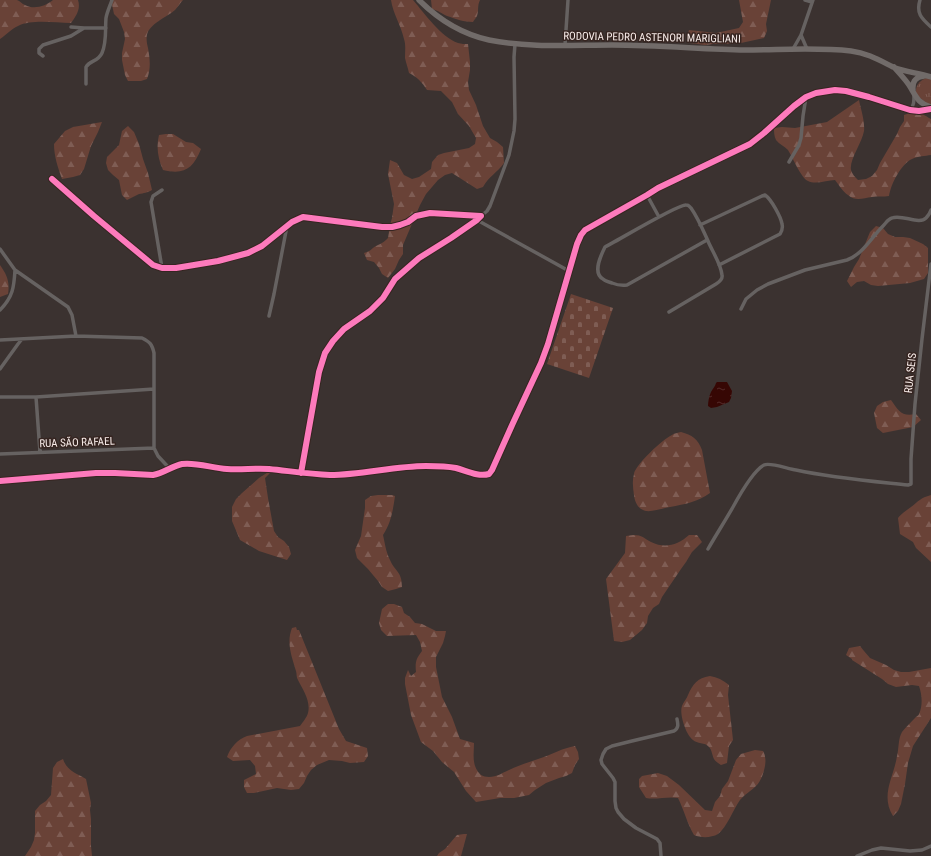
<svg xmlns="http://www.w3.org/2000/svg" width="931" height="856" font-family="'Roboto Condensed',sans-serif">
  <defs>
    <pattern id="grass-tufts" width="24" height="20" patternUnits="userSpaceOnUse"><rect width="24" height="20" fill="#694237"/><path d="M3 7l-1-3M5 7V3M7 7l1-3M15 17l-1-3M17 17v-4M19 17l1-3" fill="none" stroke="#7f5d54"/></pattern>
    <pattern id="forest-firs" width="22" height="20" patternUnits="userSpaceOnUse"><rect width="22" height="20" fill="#694237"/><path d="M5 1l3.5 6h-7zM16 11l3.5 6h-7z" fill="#7f5d54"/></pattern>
    <pattern id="cemetery-stones" width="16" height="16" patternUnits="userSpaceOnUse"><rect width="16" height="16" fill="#694237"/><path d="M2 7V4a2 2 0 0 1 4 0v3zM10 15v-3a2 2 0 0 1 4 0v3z" fill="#7f5d54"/></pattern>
    <pattern id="water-ripples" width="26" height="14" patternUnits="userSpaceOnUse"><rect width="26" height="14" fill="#360704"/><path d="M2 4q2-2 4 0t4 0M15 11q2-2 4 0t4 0" fill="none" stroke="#542b29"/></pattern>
  </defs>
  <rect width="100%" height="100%" fill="#3b3230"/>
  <path fill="url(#grass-tufts)" d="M926,78H931V105H928L916,94C915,86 919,81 926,78Z"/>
  <path fill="url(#forest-firs)" d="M0,0C5,0 12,0 17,0C20,1 22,4 25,5C34,10 46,6 53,0H78C81,9 76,16 71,23C55,23 32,19 18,26C11,29 6,35 0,39Z
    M111,0H183C180,3 178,7 175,10C167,17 149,24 147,35C146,39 147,44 148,48C150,59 151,69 147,79L141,81H128L125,75L122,60V53L125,39L124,32L119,19L114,14Z
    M391,0H413C425,14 441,37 458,43C461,44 465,44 468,44L470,62V70L468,82L469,90L476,105L483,126L490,138L497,142L503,147L504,163C497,173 489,176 483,187L477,189L452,173L445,175L438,180L426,194L420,205L403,245V254L399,260L395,269L388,278L382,274L379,268L374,262L367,260L364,253C371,251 371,249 376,246C382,243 383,243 388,238L390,225L392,218L394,204L388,174L390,160L397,163L404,175L412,179L419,177L431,169L432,162L438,155L444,153L469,148L475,144L476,138L469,126L458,114L452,102L441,91L427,90C422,82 417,77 409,73C408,68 406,63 405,58C405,51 406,45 404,39C401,25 393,14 391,0Z
    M431,0H480C477,6 479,11 477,16C476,18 474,20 473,22C464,22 456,19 447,16C441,13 439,11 432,9Z
    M739,0H771L766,24L767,31L764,38L741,43H735L726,44H713L705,45L690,43L687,37L689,30L716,33L739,28L743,22Z
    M859,100C861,110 865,121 864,131C862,143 849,160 851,170C852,174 855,177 858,180L866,179L872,176L877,170L880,163L897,134L900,127L904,121V115C916,110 921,113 931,119V155C925,156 918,156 912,159C901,164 891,184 889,196C883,197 878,196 872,197C863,198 856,202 848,195C843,192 839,185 835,180C827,180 816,185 808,181C801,178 793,158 788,150C784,146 779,144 776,140C774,136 774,132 774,128L782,127L795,128L827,122Z
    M102,122L98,132L91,146L84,169L80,175L73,177L62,179C58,168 54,156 54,144L65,131L73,127Z
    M128,126L134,132L139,144L143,159L148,173L152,190C147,193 144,193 139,194C135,196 131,198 127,200L122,195L119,180L113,175L108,170L106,163L107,157L119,145L122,131Z
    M166,134H173L186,142L193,143L201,149C193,169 184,175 163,170C158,159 156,147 159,135Z
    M876,226L883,228L888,234L895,237H903L910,238L923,244L928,248V273L924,279L910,283L878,286L871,285L864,281L857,282L851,287L847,281L854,267L859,259L870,232Z
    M0,265C7,275 10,282 8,294L0,297Z
    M891,400C899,411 901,417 916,414L921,420L913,427L883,433L877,428L874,413L877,406L883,402Z
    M681,432C692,435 698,439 702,450L710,493C698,502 685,504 670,507C664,508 652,512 646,511C638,509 635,503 634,495C633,488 632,481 634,474C635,465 663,439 672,435C674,433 678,433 681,432Z
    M276,467L265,478L268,498L274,531L278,537L284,541L289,547L291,554L287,560L259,551L240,540L232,521V507L236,499L242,493L259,478Z
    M378,495H392L395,496C393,510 391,523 383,535C385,544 386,552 390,560C395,572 402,571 402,587L396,589L388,591L382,587L378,581L368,569L357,558L355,550L361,536L365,508V500L371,496Z
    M931,495V562L916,548L913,542L900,534L898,518C902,513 906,511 911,507C919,501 920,498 931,495Z
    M633,535C643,535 643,538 651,542C665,549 678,545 689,535H697L702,542L692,552L686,562L681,569L662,597L659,604L653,608L648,616L647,623L642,630L630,640L622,642L614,641L606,579L625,553L626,536Z
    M388,604H394L402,607L404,613L410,617L415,623L422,624L436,631H446L445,636L443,643L436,657V667L442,697L452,717L460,739L474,743C474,754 471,766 481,775C483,776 486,777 489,777C497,777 502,773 509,770C519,765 530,762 541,758C553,754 563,748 575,746L578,752L579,759L575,765L572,773L566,776L559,778L546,783L535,790L529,795L514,798H500L476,802L466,791L454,772L442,762L433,751L421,742L411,715L405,684V678L408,670L411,676L416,672C415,662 416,659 422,651L420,642L416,635L387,636L381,630L379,623L382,609Z
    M296,627L297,630H299L339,729L346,741L367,748L368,756L364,762L350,763L342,761L329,760L317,765L311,770L307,776L304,783L299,789L291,790L277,788L254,793H247L244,787V780L256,774L255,766L250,760L233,761L227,757C230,748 238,739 247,736L300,726C303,722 307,717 308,713C311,701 303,690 298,680C296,677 297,674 296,671C292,657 286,643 292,628Z
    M860,646L864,651L870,658L886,665L894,670L901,672H909L931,668V718L913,746L908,763L905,784L901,804L898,811L893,816C880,795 894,777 897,756C899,748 898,739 902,732C906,727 911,722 915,718C916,717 919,715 919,714C923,706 922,694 919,686L912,685L896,687L888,684L882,679L852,660V659L846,655L849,648Z
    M710,676C717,677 723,680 729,685L728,695L733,740L729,746L727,763L721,765C718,763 715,761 714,759C712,755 712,750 709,747C705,742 697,744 693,740C686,735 679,714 682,706C683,702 687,699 688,695C693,684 697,678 710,676Z
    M755,750L763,751C764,753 765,755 765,757C767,764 762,781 756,786C751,791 745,794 740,800C733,810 727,827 718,834C711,838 701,838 694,835C687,823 684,810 678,798C667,796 657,800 646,798L639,787V779L642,776L658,773L667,776L679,785L705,810L712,811L715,802L720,796L722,789L728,781L736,760L741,754Z
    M63,759C67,771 76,773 86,779L91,803L90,810L91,819V846L92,856H25L31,847L34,840L35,833V811L40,805L46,801L51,795L53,768L57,762Z
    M464,834H467L461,856H437L439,853L445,849L457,835Z"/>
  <path fill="url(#cemetery-stones)" d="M571,294L613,308L589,378L547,364Z"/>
  <path fill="url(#water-ripples)" d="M717,382H727L732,391L731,398L729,402L717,407L711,408L708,406C708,402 709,396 711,392C713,388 715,387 716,383Z"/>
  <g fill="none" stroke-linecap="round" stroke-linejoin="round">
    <path stroke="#666261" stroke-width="3.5" d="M805,0L812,2
      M920,0C916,13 921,18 931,27
      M71,27L84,28
      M801,35L807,49
      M565,45L568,0
      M793,49L801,35L813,0
      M43,56L39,53V49L43,45L71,36L84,28H106
      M86,84V67C90,60 98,62 102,53C107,42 105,29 106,18C107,12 110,6 112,0
      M910,110C914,106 914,101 914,95
      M789,162L799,145L801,138L803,116L806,97
      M52,179L94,216L153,265L162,268H176L218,261L248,253L262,246L292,222L303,217L382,227H392L400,225L408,222L416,216L430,213L481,216L477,220L451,238L419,258L395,279L383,298L370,311L344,329L333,341L325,353L319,372L301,473
      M647,195L659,217
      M481,216L487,211L490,206L509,155L514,131L515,119L514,57L515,44
      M477,220L569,271
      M700,225L762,196L765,195C771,199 781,217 782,224C783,228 782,231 780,234L719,265
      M0,249L15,270C14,287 13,297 0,310
      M162,268L151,202L153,196L162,190
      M15,270L68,307L72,315L76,336
      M741,309L746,299L757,290L768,284L805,270L847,260C863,254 871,238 883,226C886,223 888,219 892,218C902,214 919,225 926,218C928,216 930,213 931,210
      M669,312L716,284C719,282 723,279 722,275C721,264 712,251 708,241C703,230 698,218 691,208C689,206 689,205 686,205C678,204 617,241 605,247C601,255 592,273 603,279C605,281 609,282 612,283C617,285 621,286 627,285L707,240
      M269,316L274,294L287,226
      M0,340L76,336L142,338C150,342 152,344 154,353V448L158,456L170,469
      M0,369L18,344L22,339
      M0,397H36L154,389
      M36,397L40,452
      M0,454L154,448
      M0,481L96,473H115L153,475C164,473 172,466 182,464C196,462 212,468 227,469C241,470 255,468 269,469C289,471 309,474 330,475C362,475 394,466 426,466C436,466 446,466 456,468C467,471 478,477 489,474L492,470L513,423L541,363L548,344L577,244L581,235L585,230L647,195L658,188L750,144L764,133L794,106L806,97L816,93L835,90L846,91L869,97L910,110L919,111L931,109
      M708,549C716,535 725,521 733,507C739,496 753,471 764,465C770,462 788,469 796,470C833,478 870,481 908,485L911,484V459L915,404L922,339L931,264
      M661,856L660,843L657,839L636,828L624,819L618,812L616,808L615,801V782L613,778L602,764L601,760L603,754L606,749L612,746L632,741L674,731C679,728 678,724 677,719
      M857,856L872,850L881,848L910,851L922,850L931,846"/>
    <path stroke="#716b69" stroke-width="5.5" d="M419,0C438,19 462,34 489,40C528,48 572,45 612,45C657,45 701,49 745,50C780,50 816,47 851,51C867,53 879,60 893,67C905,72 919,73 931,77
      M894,67C899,73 905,79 909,85C916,96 917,103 931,107
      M913,90C912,81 916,77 924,76"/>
    <g stroke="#362521" stroke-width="8">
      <path id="cycleway" d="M52,179L94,216L153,265L162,268H176L218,261L248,253L262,246L292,222L303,217L382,227H392L400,225L408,222L416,216L430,213L481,216L477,220L451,238L419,258L395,279L383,298L370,311L344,329L333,341L325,353L319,372L301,473
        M0,481L96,473H115L153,475C164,473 172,466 182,464C196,462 212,468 227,469C241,470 255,468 269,469C289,471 309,474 330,475C362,475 394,466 426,466C436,466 446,466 456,468C467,471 478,477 489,474L492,470L513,423L541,363L548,344L577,244L581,235L585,230L647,195L658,188L750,144L764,133L794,106L806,97L816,93L835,90L846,91L869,97L910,110L919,111L931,109"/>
    </g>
    <use href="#cycleway" stroke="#fd7abc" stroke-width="6"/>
  </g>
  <g text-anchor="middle" stroke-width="3" stroke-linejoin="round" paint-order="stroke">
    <g font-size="11" fill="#f8ece9" stroke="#362521">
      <text transform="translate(652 37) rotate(1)" y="4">RODOVIA PEDRO ASTENORI MARIGLIANI</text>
      <text transform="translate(910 373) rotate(-84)" y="4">RUA SEIS</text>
      <text transform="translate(77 442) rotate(-2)" y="4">RUA SÃO RAFAEL</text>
    </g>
  </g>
</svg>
